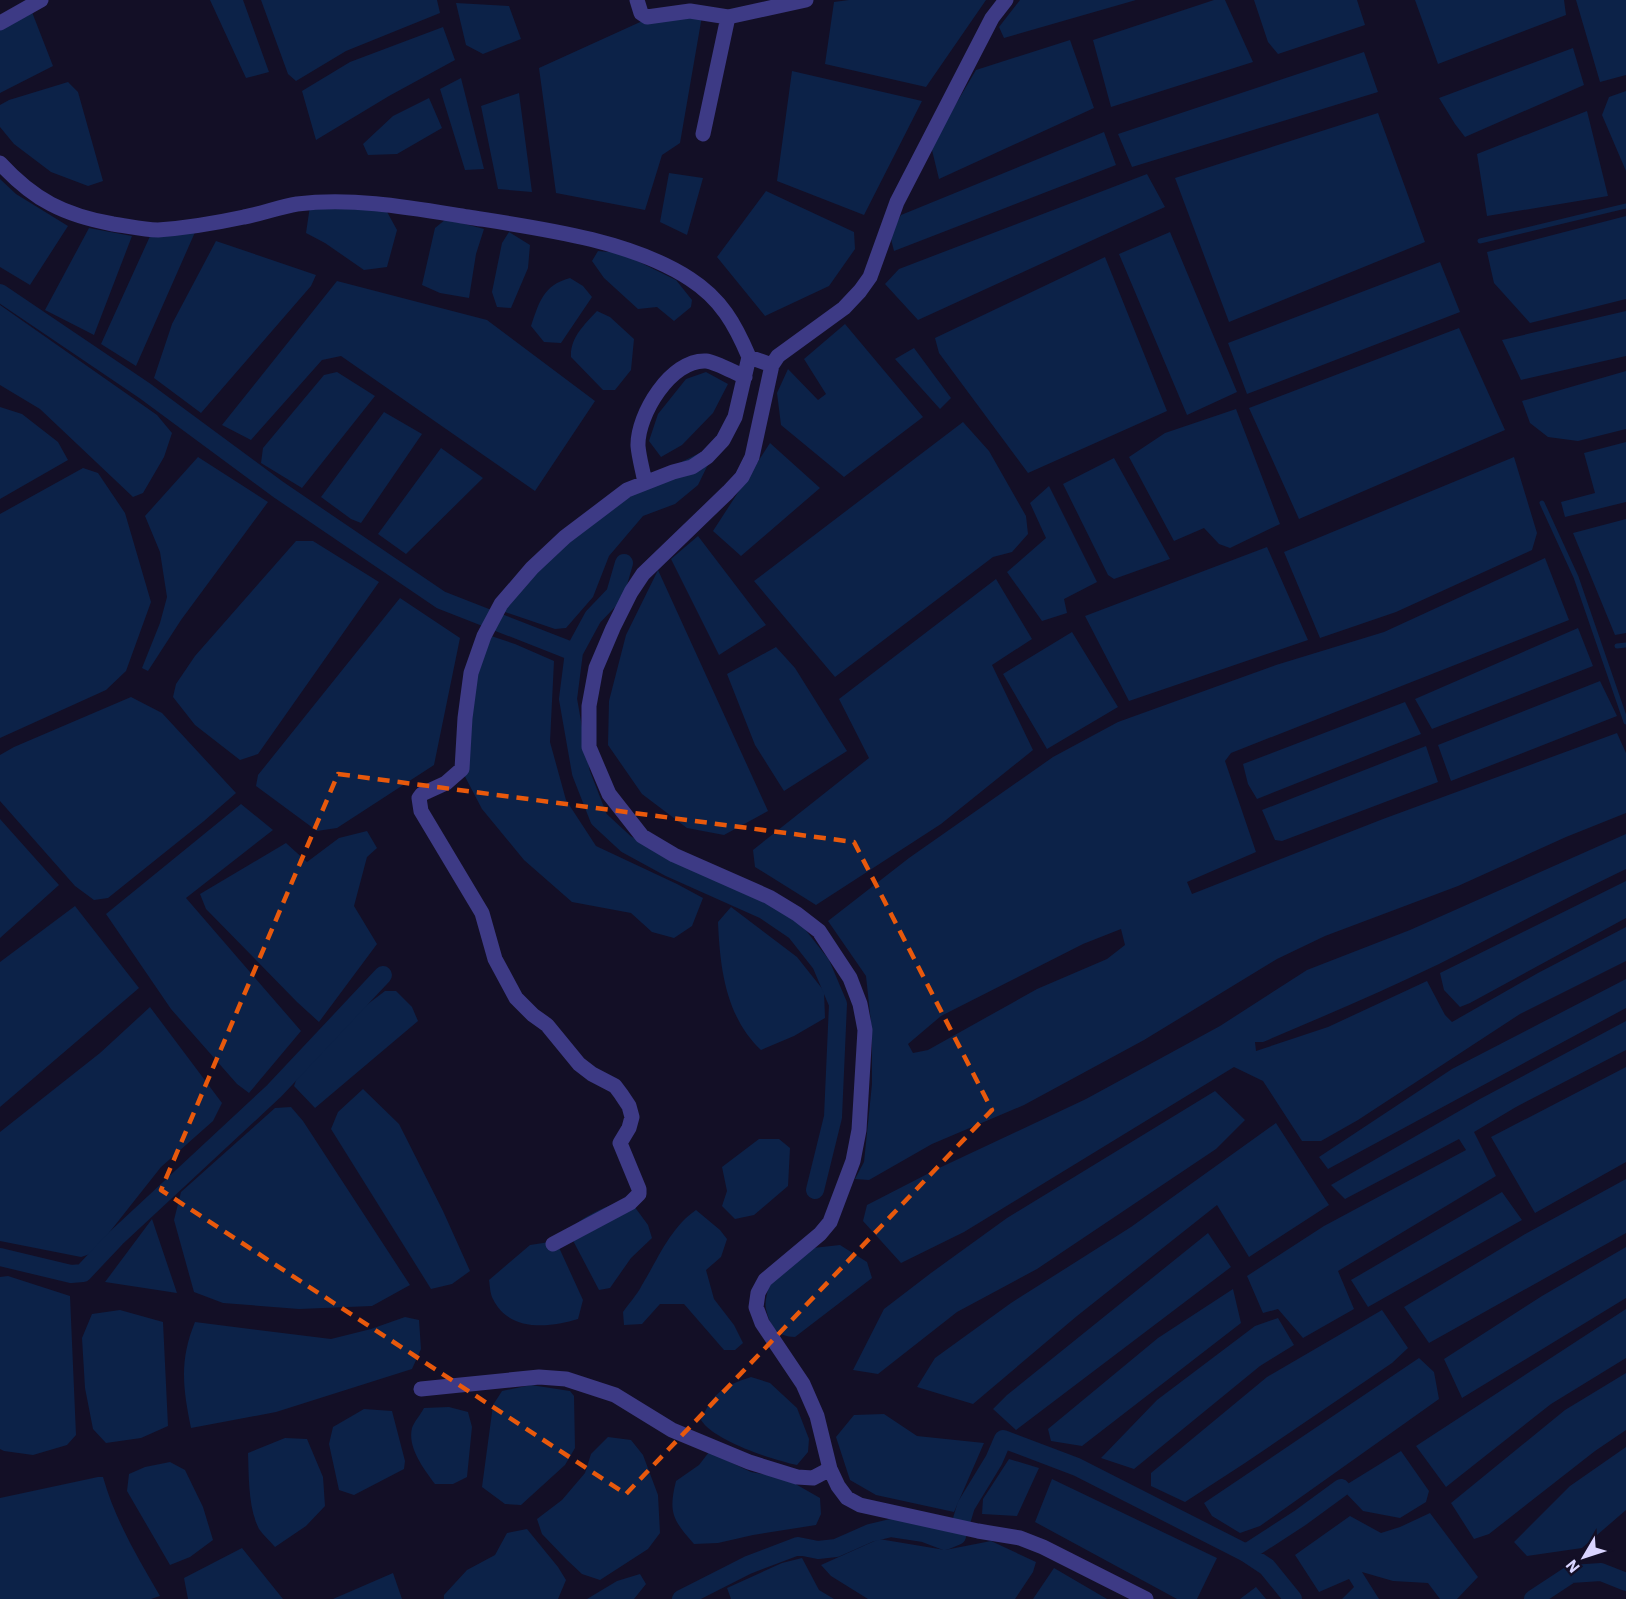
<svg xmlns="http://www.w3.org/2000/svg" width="1626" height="1599" font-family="'IBM Plex Sans',sans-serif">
  <rect width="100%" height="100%" fill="#130f26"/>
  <path fill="#0c2248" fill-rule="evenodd" d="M210,0H243L269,72L246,78Z
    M261,0H437L440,13L346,51L296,81L288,74Z
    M849,0H986L926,87L825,64L834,2Z
    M1020,0H1136L1004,38L999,27Z
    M1214,0H1225L1253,62L1111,107L1093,40Z
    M1254,0H1357L1365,25L1278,54L1268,42Z
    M1415,0H1564L1566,15L1438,64Z
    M1576,0H1626V75L1600,82Z
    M456,3L509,6L521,39L483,54L466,45Z
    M30,7L53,66L0,93V16Z
    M660,13L702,16L680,143L662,155L645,210L556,193L539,68Z
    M443,27L455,60L389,96L316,140L302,91L350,62Z
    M1070,40L1094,108L939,179L931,146L976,70Z
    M1573,48L1584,85L1465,137L1455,124L1439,98Z
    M1364,52L1378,92L1132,167L1118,134Z
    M792,71L922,101L864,215L777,181Z
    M461,78L484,169L465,170L440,89Z
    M68,82L78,92L103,181L88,186L51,172L14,144L0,127V105L9,100Z
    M1626,91V171L1602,115L1609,97Z
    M519,93L532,192L498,189L481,106Z
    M429,98L442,128L397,154L368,155L363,144L393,116Z
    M1587,111L1608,196L1487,216L1477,154Z
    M1378,113L1425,242L1229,322L1175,178Z
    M1104,132L1116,165L894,251L890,235L901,215Z
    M669,173L703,178L687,235L660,222Z
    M1147,174L1165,207L918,320L885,284L899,269Z
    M0,179L16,194L68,226L30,285L0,267Z
    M766,191L854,232L855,249L829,286L765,316L717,257Z
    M310,206L386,210L397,230L387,267L364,270L325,243L306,233Z
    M1626,216V299L1530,323L1494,283L1487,252Z
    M446,219L484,229L476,254L469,298L440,293L422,285L435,228Z
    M89,228L132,236L94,335L45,310Z
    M196,230L136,366L101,344L151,234Z
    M509,232L530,245L528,268L511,308L497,307L492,292L502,243Z
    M1170,232L1237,392L1187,415L1119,254Z
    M216,241L316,275L311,286L201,413L154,378L172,324Z
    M598,251L621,253L676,280L692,300L691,307L674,321L657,307L638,309L604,278L592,261Z
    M1105,257L1167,411L1028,473L939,353L935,338Z
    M1440,262L1460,312L1247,394L1228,343Z
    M570,278L583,286L592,297L561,343L544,342L531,326C539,303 543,285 570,278Z
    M337,281L487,320L595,401L535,491L341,356L322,360L251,440L222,425Z
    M0,305L157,415L172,433L164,457L143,493L133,497L40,409L0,385Z
    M597,311L610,317L634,339L631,370L615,390H603L571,357C570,338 584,325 597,311Z
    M1626,311V356L1521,380L1502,340Z
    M845,324L923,417L844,477L781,425L777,393L788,369L818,400L826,394L804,359Z
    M1459,328L1505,430L1299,519L1249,408Z
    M914,348L951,398L940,409L895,359Z
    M1626,371V429L1578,441L1548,437L1530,423L1522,401Z
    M337,372L375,396L302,488L261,463L263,448L324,375Z
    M706,372L728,384L713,413L682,445L661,457L649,441L658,414L686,379Z
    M0,407L22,414L58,442L68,460L0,499Z
    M1236,409L1280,524L1230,548L1219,544L1204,528L1174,541L1129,457L1165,433Z
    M384,412L422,434L361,523L351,519L321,497Z
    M963,422L989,451L1026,516L1028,534L1012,552L993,557L835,677L754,581Z
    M1626,442V502L1565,517L1561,502L1595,493L1584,453Z
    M770,443L820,488L741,556L713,531Z
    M718,444L698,485L675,504L643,516L609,556L593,597L566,628L555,629L502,611L524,569L665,470Z
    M441,448L483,478L406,554L378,534Z
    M198,457L268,502L181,620L148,671L142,668L160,623L167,597L160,552L145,516Z
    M1514,457L1537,533L1532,550L1396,612L1320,638L1284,552Z
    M1114,458L1170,559L1114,579L1108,575L1063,484Z
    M83,468L98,473L125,513L151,602L126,671L106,690L0,738V514Z
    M1049,486L1097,582L1064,599L1067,613L1042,621L1007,572L1046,538L1030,503Z
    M1626,519V633L1615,635L1573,533Z
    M698,536L766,625L719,655L671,559Z
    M296,541H313L379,582L258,754L240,760L195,725L173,697L176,684L195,656Z
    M1267,547L1308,640L1129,701L1085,616Z
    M1545,558L1569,620L1231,753L1225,761L1256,852L1187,882L1192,894L1383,819L1617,733L1626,753V813L1566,837L1458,886L1325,936L1277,959L1144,1040L1024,1105L932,1144L869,1180L855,1179L864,1162L872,1084V1032L866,976L828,921L909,858L1053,757L1118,722L1276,665L1384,632ZM1121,929L1125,945L1107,959L1037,989L928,1050L913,1053L908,1044L941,1016L1083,944Z
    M658,570L768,811L724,835L687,828L642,794L608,745L609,701L626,635Z
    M996,579L1032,639L992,665L1033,750L941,824L816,905L755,867L753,850L869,758L839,699Z
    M400,598L460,638L434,765L337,828L317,831L256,786L258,775Z
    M1578,628L1593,666L1432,729L1415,699Z
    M1072,632L1118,707L1047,749L1003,674Z
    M485,634L515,644L554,661L550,742L566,800L596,846L677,884L703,898L692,926L674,938L652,932L631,913L572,902L524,860L482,809L461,769Z
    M776,647L795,668L847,751L784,791L755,745L727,674Z
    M1600,681L1617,716L1451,781L1438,745Z
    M131,697L162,713L236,793L204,821L108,898L94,900L75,886L0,801V755L14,747Z
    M1405,702L1421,734L1257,799L1248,784L1243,764Z
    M1426,746L1438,782L1282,841L1275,840L1262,810Z
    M241,804L273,830L186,898L301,1031L249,1093L237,1084L171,1009L106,914Z
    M0,819L59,885L0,938Z
    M367,831L377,848L367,857L354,906L377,944L319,1022L297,1002L206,909L200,894L286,843L307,862L339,838Z
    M1626,834V869C1563,899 1501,933 1439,964C1381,992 1322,1017 1263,1042H1255L1256,1051L1328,1027L1427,981L1445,1015L1452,1022L1538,973L1626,927V961L1520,1014L1358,1120L1321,1141H1302L1263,1081L1234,1067L964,1232L901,1263L863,1221L867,1205L937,1169L1086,1099L1220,1026L1307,970L1410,930Z
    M1626,881V918L1470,1003L1460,1007L1444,990L1440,973Z
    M75,906L139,988L0,1107V962Z
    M731,907L797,957L824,991L825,1018L794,1036L761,1050C726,1017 720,969 718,922Z
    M1626,979V1008L1328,1169L1319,1157L1452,1069Z
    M385,991H396L412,1007L418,1021L315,1108L294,1086L298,1075L360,1010Z
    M150,1007L222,1103L213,1121L161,1167L93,1253L81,1257L0,1241V1132L100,1053Z
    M1626,1021V1050L1516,1107L1474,1132L1496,1176L1338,1271L1354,1309L1303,1338L1278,1309L1263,1313L1247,1276L1324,1226L1466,1150L1459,1139L1345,1199L1331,1185L1480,1099Z
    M1626,1067V1162L1535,1213L1491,1137Z
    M363,1089L399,1124L443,1211L470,1271L452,1284L431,1289L331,1129L338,1112Z
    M1215,1091L1245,1120L1216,1149L1037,1269L957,1312L878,1374L853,1370L884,1309L931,1273L1007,1218Z
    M291,1107L303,1121L410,1285L372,1306L299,1309L223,1303L194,1292L174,1220L181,1192L275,1108Z
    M1276,1123L1329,1205L1249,1257L1217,1205L1077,1316L973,1404L917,1387L935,1358L1011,1303L1131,1227Z
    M759,1139H779L790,1148L788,1186L754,1215L735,1219L722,1206L727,1191L722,1167Z
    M1626,1179V1233L1429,1343L1404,1307L1527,1233Z
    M1502,1192L1522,1220L1368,1307L1351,1280Z
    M619,1202L634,1206L648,1225L652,1238L631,1258L610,1288L599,1290L568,1231C582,1217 600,1209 619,1202Z
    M696,1210L720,1230L727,1239L721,1257L706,1270L714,1299L734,1325L743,1343L735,1350H724L684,1304H660L642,1324L624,1325L623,1312C629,1303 637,1295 642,1285C658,1259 670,1228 696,1210Z
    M152,1219L177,1293L105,1282Z
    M1208,1233L1231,1267L1016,1430L993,1409L1007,1395Z
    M556,1241L583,1300L578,1319C549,1328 509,1332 493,1299C490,1294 490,1286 489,1280L530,1245Z
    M840,1245L867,1262L872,1278L795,1337C777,1337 770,1326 766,1309C764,1302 768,1292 769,1284L813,1248Z
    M1626,1247V1298L1462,1398L1444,1359L1542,1296Z
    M8,1276L70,1296L76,1435L67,1445L33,1455L4,1451L0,1449V1277Z
    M1233,1289L1241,1323L1082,1446L1051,1441L1048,1429L1158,1338Z
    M1626,1309V1358L1551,1404L1446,1487L1416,1446Z
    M120,1310L163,1322L168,1426L141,1438L106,1443L93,1429L85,1388L82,1338L92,1314Z
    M1382,1310L1408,1348L1392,1363L1245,1463L1185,1502L1151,1486V1473L1267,1377Z
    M405,1317L419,1320L421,1349L412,1369L276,1412L191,1428C183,1388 179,1361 195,1322L331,1339L371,1329Z
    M1278,1318L1294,1345L1260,1366L1134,1469L1101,1458L1157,1400L1255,1326Z
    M1419,1358L1434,1372L1439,1399L1260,1526L1240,1533L1212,1516L1204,1503Z
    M1626,1373V1430L1595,1451L1489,1534L1474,1539L1451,1503L1565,1410Z
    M751,1377L770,1383L797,1408L809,1439L808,1452L797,1465C773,1460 714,1441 701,1420C713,1393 723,1386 751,1377Z
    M531,1385L570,1391L574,1396L575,1448L565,1465L521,1505L505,1504L482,1487L493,1405L502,1391Z
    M449,1407L468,1412L472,1427L467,1477L453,1484H435C425,1470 407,1448 412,1428C414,1422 421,1414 424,1408Z
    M364,1409L392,1411L405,1461L404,1469L354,1495L339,1490L329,1444L333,1427Z
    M884,1414L917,1436L984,1443L954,1512L876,1495L850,1480L836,1437L854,1415Z
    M608,1437L631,1440L643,1455L658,1495L660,1533L648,1549L600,1580L582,1574L567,1560L542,1534L537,1519L562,1500L585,1473L591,1454Z
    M285,1438L307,1439L323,1477L325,1506L306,1526L275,1547C270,1541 263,1535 259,1529C248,1507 249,1477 248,1453Z
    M1626,1447V1510L1582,1548L1527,1556L1514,1542L1570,1486Z
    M1401,1451L1429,1491L1426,1502L1400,1518L1363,1511L1341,1488Z
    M709,1452L751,1472L785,1478L820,1498L821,1514L816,1525L753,1535L718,1543L694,1544C673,1520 668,1513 676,1481L699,1465Z
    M1009,1459L1039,1468L1017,1516L982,1514L983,1499Z
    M170,1462L185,1470L203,1507L213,1540L190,1557L170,1565L127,1491L129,1474L145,1467Z
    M98,1477H103C115,1520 138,1558 160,1596L151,1599H0V1498Z
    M1052,1479L1217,1558L1197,1599H1177L1035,1522Z
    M1430,1513L1478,1577L1457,1599H1440L1428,1583L1393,1581L1362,1572L1379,1599H1342L1354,1587L1349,1579L1319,1592L1295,1555L1350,1516L1381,1533L1400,1527Z
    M527,1529L558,1567L566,1580L558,1599H444V1595L467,1570L495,1555L507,1533Z
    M879,1539L945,1550L991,1541L1036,1562L1033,1572L1015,1599H868L831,1576L821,1565Z
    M242,1548L283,1599H188L184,1578Z
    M802,1558L819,1590L834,1599H731L727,1588L782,1563Z
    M1054,1568L1107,1599H1033Z
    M393,1573L402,1599H333Z
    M640,1574L646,1584L634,1599H587L617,1581Z
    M1256,1587L1266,1599H1240Z"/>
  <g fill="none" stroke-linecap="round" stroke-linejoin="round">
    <path stroke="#0c2248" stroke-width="5" d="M1480,241L1626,206
      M1542,503L1576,577L1626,722
      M1617,646L1626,645"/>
    <path stroke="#0c2248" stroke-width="18" d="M0,293L145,391L279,490L441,600L574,652
      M624,563L615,594L593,617L574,652L568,699L581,773L599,819L626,844L670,868L764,910L795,931L821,964L838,1004L833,1117L815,1190
      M0,1257L71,1274L83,1273L116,1238L274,1091L383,975
      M1246,1553L1300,1518L1341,1488
      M681,1599L748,1565L798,1546L818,1550L836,1548L870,1533L891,1528L924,1533L945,1541L957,1536L966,1506L994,1460L1003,1439L1077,1467L1246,1553L1267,1567L1293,1599
      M1533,1599L1571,1574L1601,1572L1626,1582"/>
    <path stroke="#3d3a85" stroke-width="15" d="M637,0L641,13L647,17L690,11L728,17L806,0
      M1006,0L992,18L897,202L870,277L860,291L844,308L778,356L772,365L752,457L742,477L728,492L643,574L631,592L613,628L596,668L589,706V747L609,794L642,836L674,855L769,897L797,914L819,931L850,978L860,1004L865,1030L859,1130L853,1161L830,1222L820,1234L765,1280L758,1293L756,1307L762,1323L803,1384L817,1416L830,1469L838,1486L847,1498L860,1505L978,1531L1020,1538L1043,1547L1146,1599
      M0,23L41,0
      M703,134L728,17
      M0,163C34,200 64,215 113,224C128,226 143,230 158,230C186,228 216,223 244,217C261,214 279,207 297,204C354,197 412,208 468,217C538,228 631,240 690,279C721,299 735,324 749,357L772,365
      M645,483C643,471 639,458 638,446C637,415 671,359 706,361C716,362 735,373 745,377
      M553,1244L630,1203L639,1194V1189L620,1143L629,1128L632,1117L629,1106L621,1094L615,1086L592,1074L579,1064L547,1025L533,1015L516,998L495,959L482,913L421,811L419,798L422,794L446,783L462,769L465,718L471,673L484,636L501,604L532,568L565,537L602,509L627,490L673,472L692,467L707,457L723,440L735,417L749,357
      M421,1389L539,1377L566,1379L615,1395L672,1430L749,1462L797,1477L813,1478L830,1469"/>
  </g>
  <path fill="none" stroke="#e8590c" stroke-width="4.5" stroke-dasharray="12 8" stroke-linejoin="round" d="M338,774L854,842L992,1110L626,1494L161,1190Z"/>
  <g transform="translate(1584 1557) rotate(231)" stroke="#130f26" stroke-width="4.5" paint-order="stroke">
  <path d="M0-4.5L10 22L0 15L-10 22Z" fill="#d9d4ff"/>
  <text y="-9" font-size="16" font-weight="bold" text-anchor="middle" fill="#d9d4ff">N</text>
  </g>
</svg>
